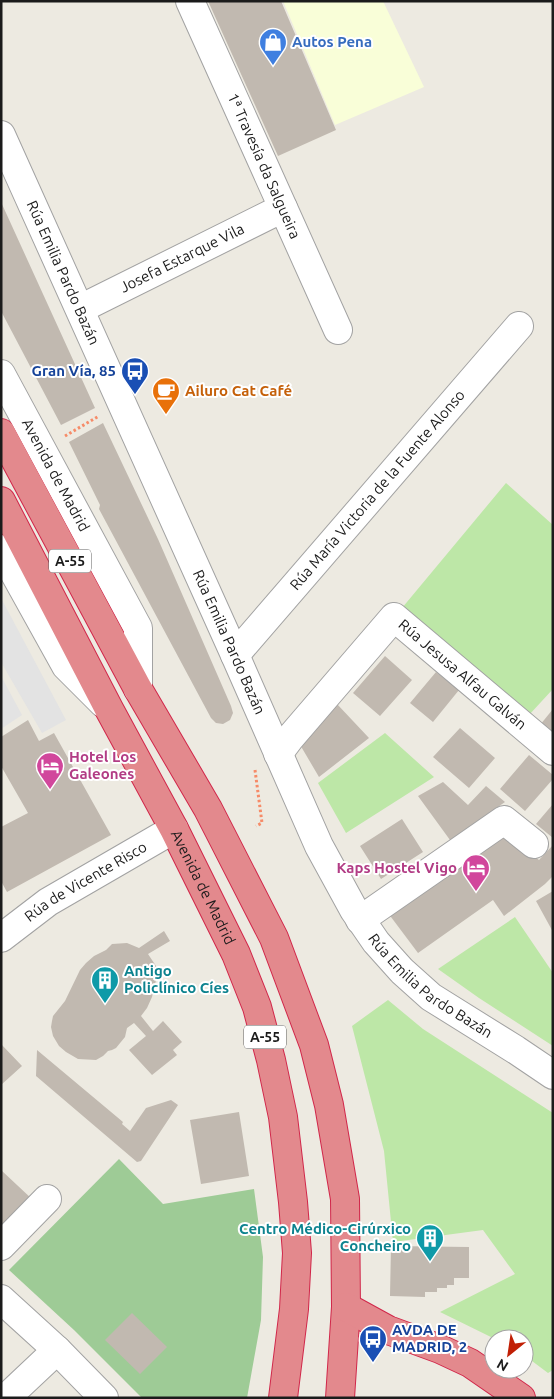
<svg xmlns="http://www.w3.org/2000/svg" width="554" height="1399" font-family="Ubuntu,sans-serif">
  <rect width="100%" height="100%" fill="#edeae1"/>
  <path fill="#f9fed8" d="M283,1H383L424,87L335,125Z"/>
  <path fill="#bde7a7" d="M506,483L553,525V689L529,715L402,608Z
    M385,733L434,777L346,833L318,783Z
    M515,917L553,973V1046L479,998L438,969Z
    M388,1000L423,1029L553,1113V1370L548,1373L524,1355V1339H495L440,1312L515,1274L483,1230L393,1242L384,1151L352,1026Z"/>
  <path fill="#9ecb96" d="M119,1159L163,1204L254,1189L263,1257L261,1320L247,1398H142L74,1330L9,1270Z"/>
  <path fill="#e3e3e3" d="M1,598L66,720L42,733L1,662Z
    M1,676L22,715L1,729Z"/>
  <path fill="#c1b9b0" d="M208,1H281L336,130L278,156Z
    M1,202L95,408L61,425L1,311Z
    M103,423L158,539L231,706L233,713L230,720L223,724L216,723L211,718L99,509L100,505L69,442Z
    M385,656L412,680L380,716L353,693Z
    M436,672L459,690L433,722L410,703Z
    M337,704L369,738L319,777L299,743Z
    M553,709V735L540,725Z
    M28,720L39,741L54,733L111,835L7,892L1,881V827L28,813L1,766V737Z
    M460,728L495,758L469,788L433,757Z
    M529,755L553,775V779L525,811L500,789Z
    M443,782L468,805L486,786L505,802L450,840L418,796Z
    M553,804V838L536,824Z
    M402,819L423,852L381,879L360,846Z
    M504,830L539,860L553,845V876L545,884L504,916L493,900L418,953L388,913Z
    M553,891V932L536,901Z
    M164,931L170,941L148,954L156,966L160,976L156,980L152,997L147,1008L141,1016L153,1031L163,1021L182,1042L173,1050L177,1055L152,1075L129,1050L146,1036L134,1023L127,1028L125,1037L116,1048L112,1050L108,1051L103,1056L96,1060L78,1059L66,1052L59,1046L53,1036L51,1027L52,1021L53,1016L65,1001L80,970L86,963L94,956L106,950L112,944L127,943L139,948Z
    M1,1044L22,1066L1,1085Z
    M37,1050L123,1122L122,1124L130,1131L146,1108L171,1100L178,1105L141,1161L137,1162L36,1076Z
    M239,1112L249,1176L201,1184L190,1120Z
    M1,1170L33,1200L1,1234Z
    M391,1246L469,1247V1278H454V1285H447V1288H437V1292H425V1297L390,1296Z
    M132,1313L167,1347L140,1374L105,1340Z"/>
  <g fill="none" stroke-linecap="round" stroke-linejoin="round">
    <g stroke="#a2a2a2" stroke-width="30">
      <g id="minor">
        <path d="M190,1L338,330"/>
        <path id="s1" d="M1,135L235,655L319,846L354,910L376,942L402,971L431,997L516,1050L553,1075"/>
        <path id="s2" d="M80,309L283,208"/>
        <path id="s3" d="M1,374L138,628V689"/>
        <path d="M1,549L66,666L103,703"/>
        <path id="s4" d="M235,655L519,326"/>
        <path id="s5" d="M278,754L290,738L394,617L553,751"/>
        <path d="M360,920L504,820L534,844"/>
        <path id="s6" d="M1,938L48,902L174,829"/>
        <path d="M1,1246L47,1199"/>
        <path d="M1,1299L57,1350L104,1398"/>
        <path d="M6,1398L57,1350"/>
      </g>
    </g>
    <g stroke="#d1274a" stroke-width="30">
      <g id="highway">
        <path d="M1,433L138,689L208,809L274,938L314,1045L329,1105L345,1199L346,1307L340,1398"/>
        <path id="s7" d="M1,501L109,709L174,829L236,954L257,1007L271,1060L283,1117L293,1202L297,1253L294,1309L283,1398"/>
        <path d="M346,1307L388,1330L440,1349L470,1363L521,1398"/>
      </g>
    </g>
    <path stroke="#f68b68" stroke-width="3" stroke-dasharray="2.5 2.5" stroke-linecap="butt" d="M65,436L99,416
      M255,770L262,823L256,826"/>
    <use href="#minor" stroke="#fff" stroke-width="28"/>
    <use href="#highway" stroke="#e3898d" stroke-width="28"/>
  </g>
  <defs>
    <g id="shop-pin" transform="scale(1.4375)"><path d="M0 17L-7.5 6A9.5 9.5 0 1 1 7.5 6Z" fill="#3f7fe0" stroke="#fff"/><path d="M-5-2.5h2.3a2.7 3.5 0 0 1 5.4 0H5L5.5 6h-11ZM-1.5-2.5h3a1.5 2.3 0 0 0-3 0Z" fill="#fff"/></g>
    <g id="bus-pin" transform="scale(1.4375)"><path d="M0 17L-7.5 6A9.5 9.5 0 1 1 7.5 6Z" fill="#1a4fb4" stroke="#fff"/><path d="M-5-6H5V4H4V6H2V4H-2V6H-4V4H-5ZM-3.5-4V0h7V-4ZM-3.5 1.2v1.5H-2V1.2ZM2 1.2v1.5H3.5V1.2Z" fill="#fff"/></g>
    <g id="cafe-pin" transform="scale(1.4375)"><path d="M0 17L-7.5 6A9.5 9.5 0 1 1 7.5 6Z" fill="#e8710a" stroke="#fff"/><path d="M-5.5-4.5H6V0H3Q3 3.5 0 3.5H-2.5Q-5.5 3.5-5.5 0ZM3-3.2v2h1.7v-2ZM-6 4.5H4V6H-6Z" fill="#fff"/></g>
    <g id="hotel-pin" transform="scale(1.4375)"><path d="M0 17L-7.5 6A9.5 9.5 0 1 1 7.5 6Z" fill="#d1479c" stroke="#fff"/><path d="M-6-4.5h1.5V1H6V5H4.5V3h-9V5H-6ZM-4 0a1.8 1.8 0 1 1 3.6 0ZM.5 0V-2.5h3Q6-2.5 6 0Z" fill="#fff"/></g>
    <g id="building-pin" transform="scale(1.4375)"><path d="M0 17L-7.5 6A9.5 9.5 0 1 1 7.5 6Z" fill="#0f9aa8" stroke="#fff"/><path d="M-4-6H4V6H1V3H-1V6H-4ZM-2.5-4.3h1.7v1.8h-1.7ZM.8-4.3h1.7v1.8H.8ZM-2.5-1h1.7V.8h-1.7ZM.8-1h1.7V.8H.8Z" fill="#fff"/></g>
  </defs>
  <g fill-rule="evenodd">
    <use href="#shop-pin" x="273" y="42"/>
    <use href="#bus-pin" x="135" y="371"/>
    <use href="#cafe-pin" x="166" y="391"/>
    <use href="#hotel-pin" x="50" y="766"/>
    <use href="#hotel-pin" x="476" y="868"/>
    <use href="#building-pin" x="105" y="980"/>
    <use href="#building-pin" x="430" y="1238"/>
    <use href="#bus-pin" x="373" y="1339"/>
  </g>
  <g text-anchor="middle" stroke-width="4" stroke-linejoin="round" paint-order="stroke">
    <g fill="#fff" stroke="#5f5f5f" stroke-width="1">
      <rect x="49" y="549.5" width="42" height="23" rx="4"/>
      <rect x="244" y="1025.5" width="42" height="23" rx="4"/>
    </g>
    <g font-size="14" font-weight="bold" fill="#1b1b1b">
      <text x="70" y="566">A-55</text>
      <text x="265" y="1042">A-55</text>
    </g>
    <g font-size="15" font-weight="bold" fill="#366cbe" stroke="#fff" text-anchor="start">
      <text x="292" y="47">Autos Pena</text>
    </g>
    <g font-size="15" fill="#1b1b1b" stroke="#fff">
      <text transform="translate(264 166) rotate(66)" y="5">1ª Travesía da Salgueira</text>
      <text dy="5" stroke="none"><textPath href="#s2" startOffset="114">Josefa Estarque Vila</textPath></text>
      <text dy="5" stroke="none"><textPath href="#s1" startOffset="151">Rúa Emilia Pardo Bazán</textPath></text>
      <text dy="5" stroke="none"><textPath href="#s3" startOffset="115">Avenida de Madrid</textPath></text>
      <text dy="5" stroke="none"><textPath href="#s4" startOffset="218">Rúa María Victoria de la Fuente Alonso</textPath></text>
      <text dy="5" stroke="none"><textPath href="#s1" startOffset="556">Rúa Emilia Pardo Bazán</textPath></text>
      <text dy="5" stroke="none"><textPath href="#s5" startOffset="269">Rúa Jesusa Alfau Galván</textPath></text>
      <text dy="5" stroke="none"><textPath href="#s6" startOffset="102">Rúa de Vicente Risco</textPath></text>
      <text dy="5" stroke="none"><textPath href="#s7" startOffset="436">Avenida de Madrid</textPath></text>
      <text dy="5" stroke="none"><textPath href="#s1" startOffset="961">Rúa Emilia Pardo Bazán</textPath></text>
    </g>
    <g font-size="15" font-weight="bold" fill="#164399" stroke="#fff" text-anchor="end">
      <text x="116" y="376">Gran Vía, 85</text>
      <text x="392" y="1335" text-anchor="start">AVDA DE<tspan x="392" dy="17">MADRID, 2</tspan></text>
    </g>
    <g font-size="15" font-weight="bold" fill="#c56008" stroke="#fff" text-anchor="start">
      <text x="185" y="396">Ailuro Cat Café</text>
    </g>
    <g font-size="15" font-weight="bold" fill="#b23c85" stroke="#fff" text-anchor="start">
      <text x="69" y="762">Hotel Los<tspan x="69" dy="17">Galeones</tspan></text>
      <text x="457" y="873" text-anchor="end">Kaps Hostel Vigo</text>
    </g>
    <g font-size="15" font-weight="bold" fill="#0d838f" stroke="#fff" text-anchor="start">
      <text x="124" y="976">Antigo<tspan x="124" dy="17">Policlínico Cíes</tspan></text>
      <text x="411" y="1234" text-anchor="end">Centro Médico-Cirúrxico<tspan x="411" dy="17">Concheiro</tspan></text>
    </g>
  </g>
  <rect width="554" height="1399" fill="none" stroke="#1b1b1b" stroke-width="5"/>
  <g transform="translate(509 1354) rotate(210)"><circle r="24" fill="#ffffff" stroke="#a4a4a4"/>
  <path d="M0-4L9 19L0 12L-9 19Z" fill="#c11f05"/>
  <text y="-8" font-size="14" font-weight="bold" text-anchor="middle" fill="#1b1b1b">N</text>
  </g>
</svg>
